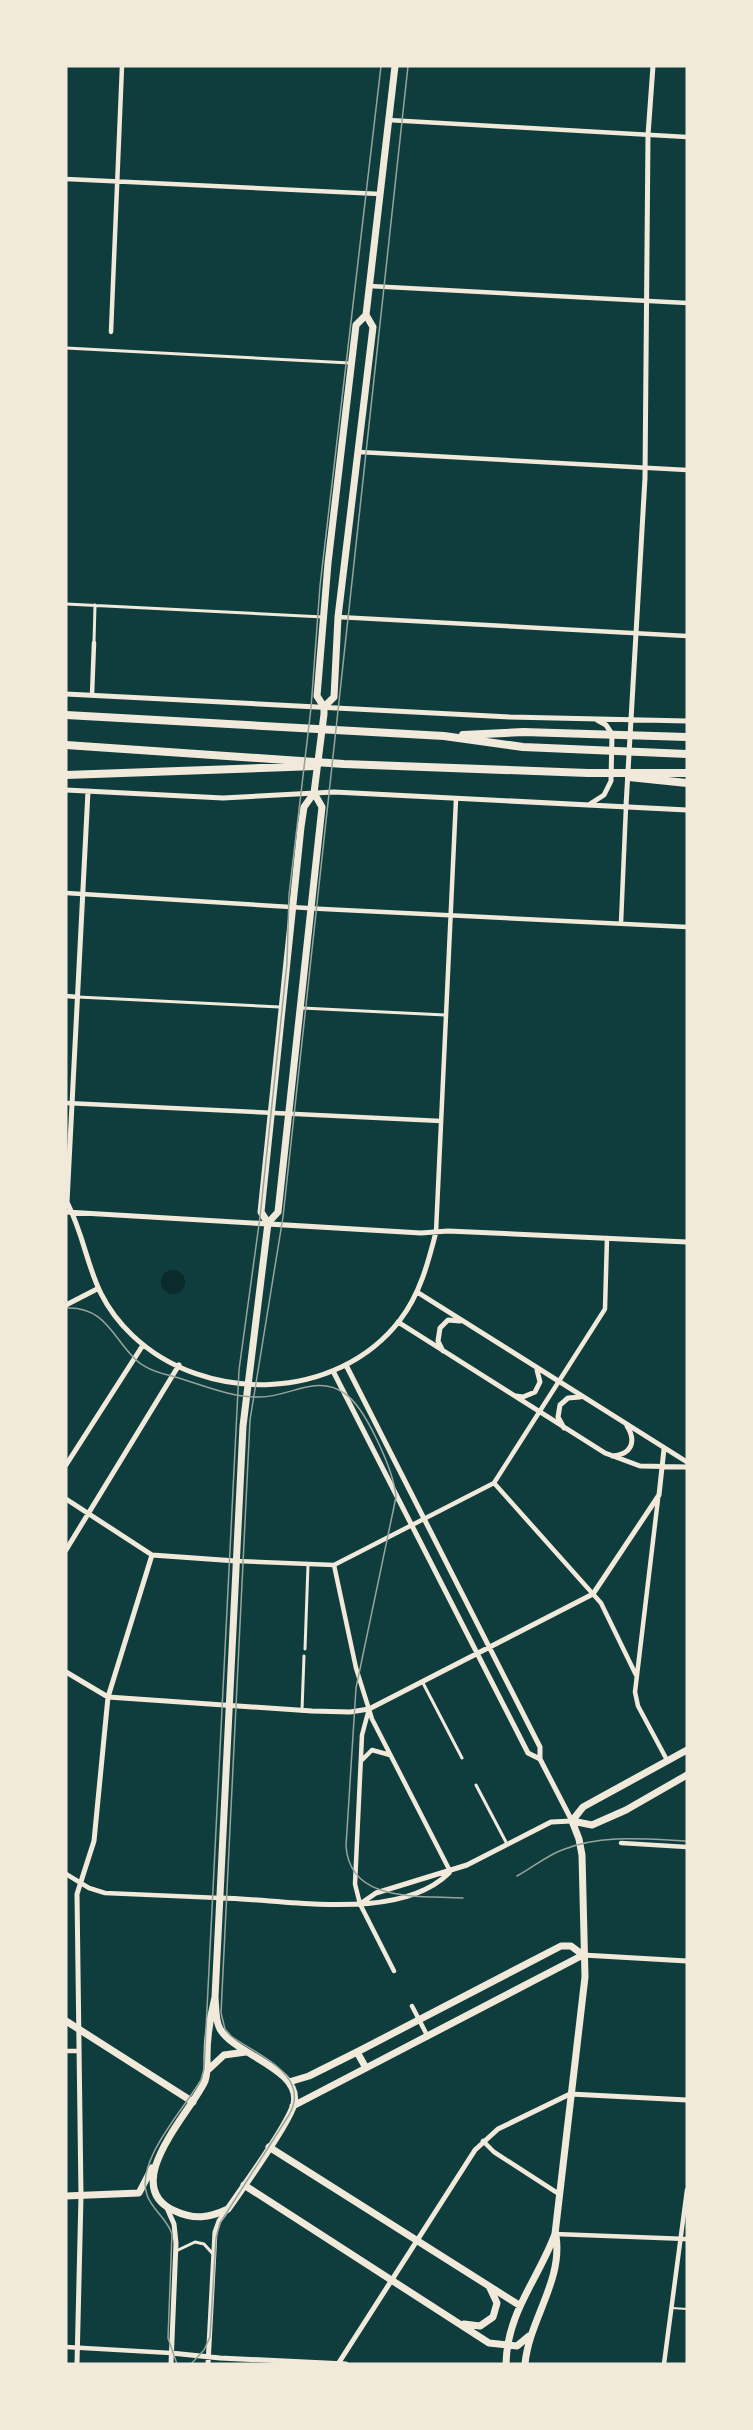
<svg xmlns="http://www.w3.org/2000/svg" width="753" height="2430" font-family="Ubuntu,sans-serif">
  <rect width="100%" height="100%" fill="#0f3d3e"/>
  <path fill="#0a2a2b" d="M161 1282a12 12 0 1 1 24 0a12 12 0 1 1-24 0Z"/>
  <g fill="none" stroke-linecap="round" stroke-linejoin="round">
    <path stroke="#f1e9da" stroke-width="2" d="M672,2308L687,2309"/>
    <path stroke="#f1e9da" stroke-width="3" d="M66,348L350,363
      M66,604L323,617
      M94,642L95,605
      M78,997L280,1007
      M302,1008L445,1015
      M305,1649L308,1565
      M423,1683L462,1758
      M302,1710L304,1656
      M476,1785L507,1844
      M176,2251L195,2242L204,2244L213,2254"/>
    <path stroke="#f1e9da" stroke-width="4.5" d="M388,120L687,137
      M66,179L380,194
      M369,286L687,303
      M111,332L122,66
      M359,452L687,470
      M338,617L687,636
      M92,695L94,643
      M66,893L323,909L687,927
      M621,923L626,806
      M66,996L78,997
      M66,1103L441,1121
      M436,1232L456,799
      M494,1483L601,1603L636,1675
      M658,1499L635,1692L638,1706L667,1760
      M236,1561L334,1565L494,1483L605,1309L607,1238
      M334,1565L356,1668L372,1719L450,1871
      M369,1709L362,1735L355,1884L360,1904L394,1971
      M362,1760L372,1750L390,1755
      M621,1843L687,1847
      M66,1874L89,1888L105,1893L220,1898
      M412,2006L428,2037
      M66,2051H79
      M483,2141L494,2152L559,2194
      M555,2234L687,2239
      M66,2347L171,2353
      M664,2364L687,2190"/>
    <path stroke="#f1e9da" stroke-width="5" d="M66,694L510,717L687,721
      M66,790L223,798L334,792L687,810
      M88,791L67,1202C92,1252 86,1291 132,1335C205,1405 337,1402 400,1320C420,1294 428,1263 436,1232
      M590,804L604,795L611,781L612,734L606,725L597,720
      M626,806L645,478L648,135L653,66
      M66,1212L421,1233L448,1231L687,1242
      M417,1292L687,1462
      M66,1305L97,1289
      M398,1322L605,1453L640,1466L687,1467
      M443,1351L438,1341L440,1328L448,1320L460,1321
      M346,1365L540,1747V1759L572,1821L551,1822L467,1865L376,1893L360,1904
      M333,1371L528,1753L540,1759
      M516,1396L523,1397L535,1392L540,1382L537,1370
      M564,1428L558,1417L560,1405L568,1398L580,1397
      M612,1456C631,1455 637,1442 627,1426
      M66,1465L143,1345
      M66,1499L152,1555L236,1561
      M66,1550L179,1365
      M66,1672L108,1697L312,1711L350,1712L369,1709L593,1594L659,1495L664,1449
      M220,1898C287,1899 398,1923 449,1873
      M583,1955L687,1961
      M167,2208L174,2224L176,2243L171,2364
      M171,2353L220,2358L346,2364
      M77,2364L81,2196L77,1894L94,1841L108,1697L152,1555
      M208,2364L215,2232L219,2221L227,2210
      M338,2364L475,2150L498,2129L570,2094L687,2100"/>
    <path stroke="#f1e9da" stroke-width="7" d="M324,707L334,697L338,617L373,327L366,315L395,66
      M268,1223L261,1212L301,827L304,807L314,793L324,714V707L317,696L328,563L356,325L366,315
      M572,1821L583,1807L687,1750
      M572,1821L592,1825L626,1810L687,1775
      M215,1997C210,2017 207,2037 207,2057C207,2066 208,2072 205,2081C191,2112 117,2186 175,2211C194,2220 209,2218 228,2209C242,2189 289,2124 294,2104C302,2069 235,2055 220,2029C215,2020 216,2008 215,1997L243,1426L268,1223L278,1212L322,807L314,793
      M66,2021L193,2102
      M357,2052L366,2068
      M209,2069L224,2055L246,2052
      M289,2082L309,2076L357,2052L561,1946H571L583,1955
      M293,2106L583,1955
      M269,2147L519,2305
      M244,2185L489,2343L517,2346L529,2336
      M66,2196L139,2193L152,2168
      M464,2324L480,2326L493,2317L497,2303L490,2288
      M506,2364C507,2312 538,2280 555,2234L585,1977L582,1855L579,1839L572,1821
      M525,2364C529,2320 563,2281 556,2236"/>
    <path stroke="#f1e9da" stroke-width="8" d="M66,715L444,736L523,747L687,754
      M463,735L523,732L687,737
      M66,745L344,764L588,773H687
      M66,775L316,766
      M629,777L687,783"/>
    <path stroke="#97a49c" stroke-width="1.5" d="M66,1308C104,1306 112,1336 135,1359C145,1369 158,1373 172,1376C200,1384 231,1398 260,1397C289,1397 317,1374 344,1393C366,1407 394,1472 396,1497L356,1688L346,1846C350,1904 420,1895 463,1898
      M517,1876C532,1868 546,1856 562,1850C601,1834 646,1839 687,1841
      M177,2364L168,2338L172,2234C167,2218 152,2210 147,2195C135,2161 184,2109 201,2080L204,2069L239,1370L260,1217L287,963L289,895L311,708L320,586L381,66
      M191,2364L204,2350L210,2337L216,2238L220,2223L289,2115C312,2075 257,2055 231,2036L225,2029L221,2013L250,1420L283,1217L408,66"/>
  </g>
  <rect width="753" height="2430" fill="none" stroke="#f1e9da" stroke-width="135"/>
</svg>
